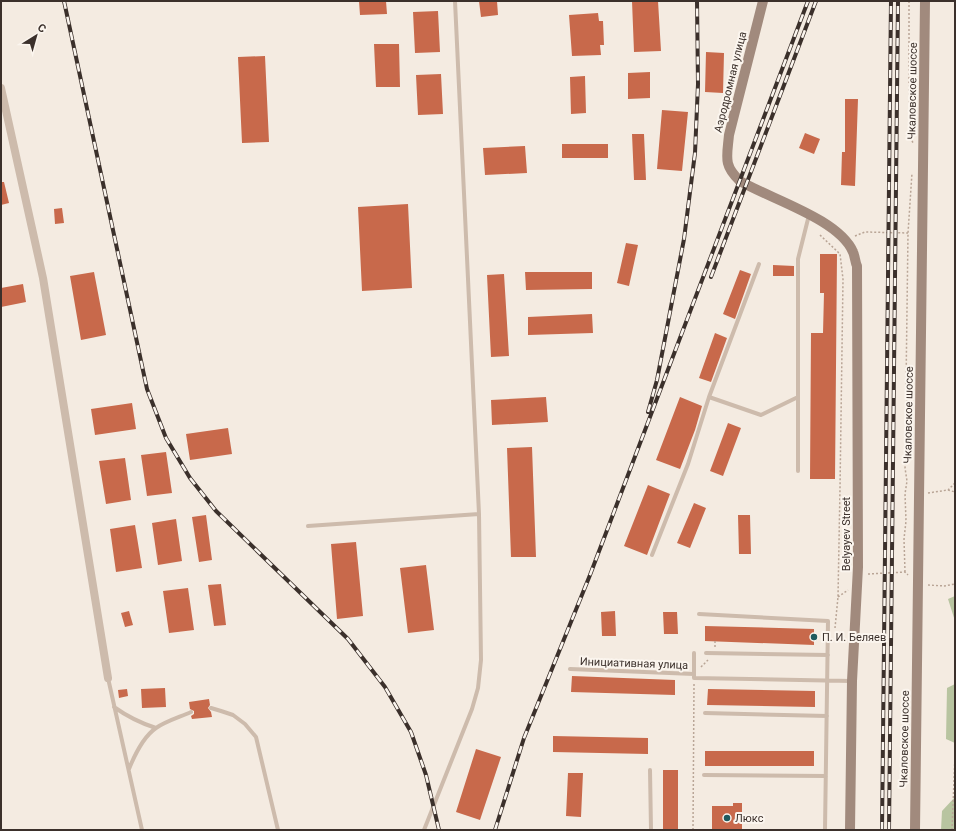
<svg xmlns="http://www.w3.org/2000/svg" width="956" height="831" font-family="Roboto,sans-serif">
  <rect width="100%" height="100%" fill="#f4ebe1"/>
  <path fill="#b8c4a0" d="M955,596V621L948,599Z
    M955,684V743L946,739L947,688Z
    M955,797V830H941L942,811Z"/>
  <path fill="#c8694b" d="M359,1H386L387,14L360,15Z
    M479,1H497L498,15L481,17Z
    M632,1H658L661,51L634,52Z
    M438,11L440,52L415,53L413,12Z
    M598,13L599,21H603L604,45H600L601,55L572,56L569,15Z
    M374,44H399L400,87H376Z
    M706,52L724,53L723,93L705,92Z
    M265,56L269,142L242,143L238,57Z
    M650,72V98L628,99V73Z
    M441,74L443,114L418,115L416,75Z
    M585,76L586,113L571,114L570,77Z
    M845,99H858L855,186L841,185L842,152H845Z
    M662,110L688,112L682,171L657,169Z
    M805,133L820,139L814,154L799,148Z
    M632,134H644L646,180H634Z
    M562,144H608V158H562Z
    M525,146L527,173L485,175L483,148Z
    M1,182H4L9,203L1,205Z
    M408,204L412,288L362,291L358,207Z
    M62,208L64,223L55,224L54,209Z
    M626,243L638,245L629,286L617,283Z
    M820,254H837L835,479H810L811,333H823L824,293H820Z
    M773,265L794,266V276H773Z
    M740,270L751,274L735,319L723,314Z
    M94,272L106,335L81,340L70,276Z
    M525,272H592V289L526,290Z
    M504,274L509,356L491,357L487,275Z
    M23,284L26,302L1,307V288Z
    M592,314L593,333L528,335V317Z
    M715,333L727,338L711,382L699,378Z
    M546,397L548,422L492,425L491,400Z
    M680,397L702,406L695,430L680,469L656,460Z
    M132,403L136,429L95,435L91,409Z
    M728,423L741,428L723,476L710,471Z
    M228,428L232,454L190,460L186,434Z
    M532,447L536,557H511L507,448Z
    M166,452L172,493L147,496L141,455Z
    M125,458L131,500L106,504L99,461Z
    M648,485L670,494L647,555L624,546Z
    M694,503L706,508L690,548L677,543Z
    M206,515L212,560L199,562L192,517Z
    M738,515H750L751,554H739Z
    M176,519L182,561L158,565L152,523Z
    M135,525L142,568L116,572L110,529Z
    M356,542L363,616L337,619L331,544Z
    M426,565L434,630L408,633L400,568Z
    M221,584L226,625L214,626L208,585Z
    M188,588L194,630L169,633L163,591Z
    M129,611L133,625L125,627L121,613Z
    M615,611L616,636H602L601,612Z
    M663,612H677L678,634H664Z
    M705,626L814,629V645L705,641Z
    M572,676L675,680V695L571,692Z
    M165,688L166,707L142,708L141,689Z
    M127,689L128,696L119,698L118,690Z
    M708,689L815,691V707L707,705Z
    M209,699L210,705L208,708L211,712L212,717L192,719L191,716L194,714V711L190,709L189,702Z
    M553,736L648,738V754L553,752Z
    M476,749L501,757L480,820L456,812Z
    M705,751H814V766H705Z
    M663,770H678V830H663Z
    M568,773H583L581,817L566,816Z
    M733,803H742V829H712V806H733Z"/>
  <g fill="none" stroke-linecap="round" stroke-linejoin="round">
    <path stroke="#b9a596" stroke-width="1.5" stroke-dasharray="2 2" stroke-linecap="butt" d="M909,1V89L911,138L913,143
      M820,235L840,254L843,279L840,488L838,597L835,628
      M855,236L865,232L908,233
      M948,490L955,492
      M928,493L948,490L955,483
      M905,572L904,539L906,521L905,494L907,481L905,468L907,451L908,410L906,386L908,233L912,173
      M868,574L905,572L908,575
      M928,585L944,586L955,584
      M838,597L848,590
      M715,641V648
      M701,667L708,660
      M693,830L694,684
      M952,830L955,756"/>
    <path stroke="#cdbbac" stroke-width="4" d="M709,397L761,415L798,397
      M798,471V259L809,215
      M308,526L479,514
      M652,555L688,464L709,397L759,264
      M699,614L828,621L825,830
      M694,653V674
      M706,653L828,655
      M570,669L694,674V678L851,681
      M108,678L142,830
      M114,707C128,717 140,723 156,728
      M211,708L221,711L233,715L245,724L256,737L278,830
      M705,713L827,716
      M129,769C135,754 143,737 156,728C166,721 180,717 191,712
      M650,770L651,830
      M704,775L826,776
      M424,830L472,709L478,688L481,660L479,514L455,1"/>
    <path stroke="#cdbbac" stroke-width="8" d="M1,88L43,278L108,678"/>
    <path stroke="#a18a7d" stroke-width="10" d="M763,1L729,135C727,157 723,165 740,181C770,199 839,219 853,252C855,256 855,262 857,266L858,567L852,681L850,830
      M915,830L925,1"/>
    <g stroke="#3b302b" stroke-width="4">
      <path id="rail" d="M64,1L147,389L166,438L190,478L216,511L348,639L385,687L411,732L426,775L439,830
        M711,277L816,1
        M648,412L657,380L684,239L695,153L698,84L697,1
        M495,830L524,738L590,575L808,1
        M882,830L891,1
        M889,830L898,1"/>
    </g>
    <use href="#rail" stroke="#fbf5ee" stroke-width="2.5" stroke-dasharray="8" stroke-linecap="butt"/>
  </g>
  <g fill="#1f5a5e" stroke="#fbf5ee" stroke-width="1.5">
    <circle cx="814" cy="637" r="4"/>
    <circle cx="727" cy="818" r="4"/>
  </g>
  <g text-anchor="middle" stroke-width="4" stroke-linejoin="round" paint-order="stroke">
    <g font-size="11" fill="#3b302b" stroke="#fbf5ee">
      <text transform="translate(730 82) rotate(-76)" y="4">Аэродромная улица</text>
      <text transform="translate(912 91) rotate(-89)" y="4">Чкаловское шоссе</text>
      <text transform="translate(908 415) rotate(-89)" y="4">Чкаловское шоссе</text>
      <text transform="translate(846 534) rotate(-90)" y="4">Belyayev Street</text>
      <text transform="translate(634 663) rotate(2)" y="4">Инициативная улица</text>
      <text transform="translate(904 739) rotate(-89)" y="4">Чкаловское шоссе</text>
    </g>
    <g font-size="11" fill="#3b302b" stroke="#fbf5ee" text-anchor="start">
      <text x="822" y="641">П. И. Беляев</text>
      <text x="735" y="822">Люкс</text>
    </g>
  </g>
  <rect width="956" height="831" fill="none" stroke="#3b302b" stroke-width="4"/>
  <g transform="translate(36 36) rotate(37)" stroke="#fbf5ee" stroke-width="3" paint-order="stroke">
  <path d="M0-3L7 15L0 10L-7 15Z" fill="#3b302b"/>
  <text y="-6" font-size="11" font-weight="bold" text-anchor="middle" fill="#3b302b">С</text>
  </g>
</svg>
